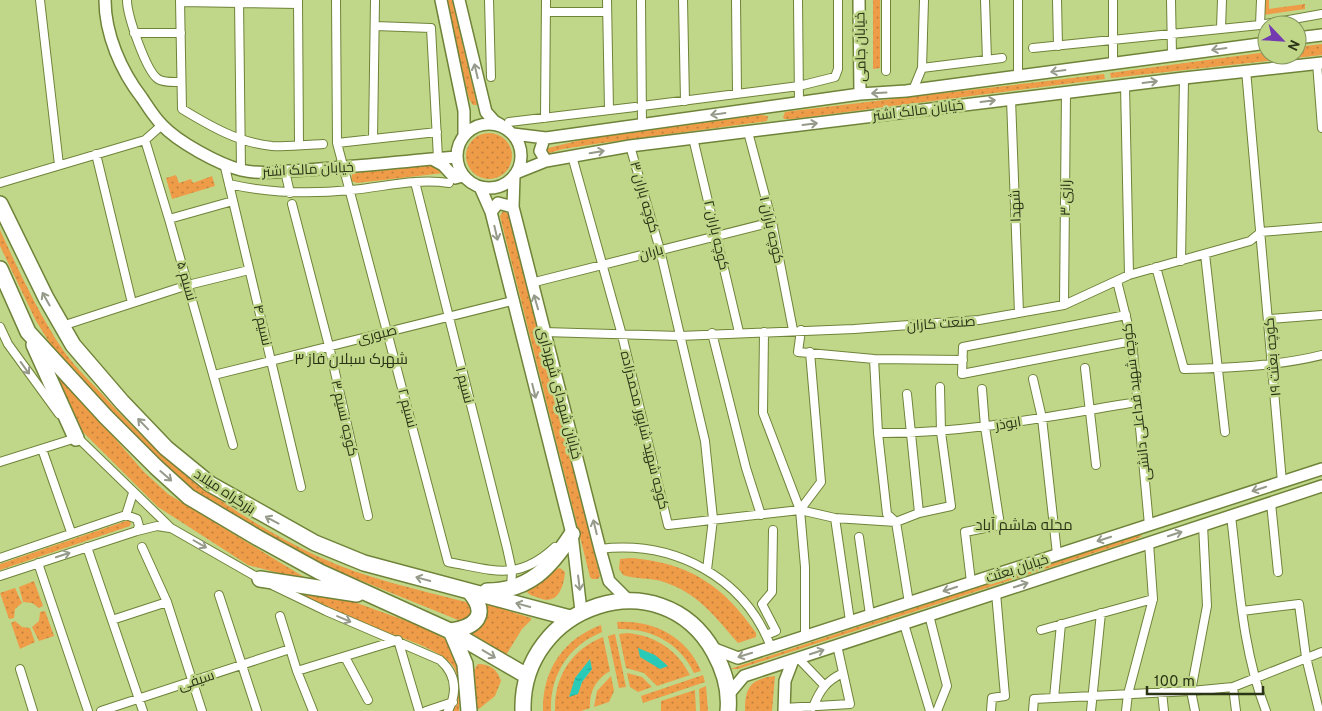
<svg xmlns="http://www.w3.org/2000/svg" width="1322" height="711" font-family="Overpass,Cairo,sans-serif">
  <defs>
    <pattern id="grass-dots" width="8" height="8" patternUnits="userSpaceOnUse" patternTransform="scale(1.25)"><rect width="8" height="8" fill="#ef9c49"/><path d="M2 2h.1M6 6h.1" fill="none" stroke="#c2803c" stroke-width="1.8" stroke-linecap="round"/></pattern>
    <pattern id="forest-crowns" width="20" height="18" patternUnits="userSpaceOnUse" patternTransform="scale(1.25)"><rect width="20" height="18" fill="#ef9c49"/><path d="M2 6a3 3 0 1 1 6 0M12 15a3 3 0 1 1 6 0" fill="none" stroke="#c2803c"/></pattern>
    <pattern id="water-ripples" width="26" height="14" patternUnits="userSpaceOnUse" patternTransform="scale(1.25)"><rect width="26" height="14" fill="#29cab7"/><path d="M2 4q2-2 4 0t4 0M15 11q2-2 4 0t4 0" fill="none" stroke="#23a594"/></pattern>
  </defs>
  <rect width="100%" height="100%" fill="#c0d78a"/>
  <path fill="url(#grass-dots)" fill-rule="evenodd" d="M446,0H452L477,105H473L469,99Z
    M873,0H880V68L873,69Z
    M1322,44V55L1111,78L1110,73L1267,52V55H1297V47Z
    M1104,74L1105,79L792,119H784L783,117L785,112L792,111C896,98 1000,87 1104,74Z
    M761,115L768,116L767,121L602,143L563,149L546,154L544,149L585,139Z
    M466 156a23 23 0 1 1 46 0a23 23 0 1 1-46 0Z
    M427,166H441L444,173L357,183L351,181L352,174L355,173Z
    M176,175L179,183L191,179L193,183L212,176L215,186L172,199L166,178Z
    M503,211L508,214L600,576L598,579H592L590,577L500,216Z
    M0,230C19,271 38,313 63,350C74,366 88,379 101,393C162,462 234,517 317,556C364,578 416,589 466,602L471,604L474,612L463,622L315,562L207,500L170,471L138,443L58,356L36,321L0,246Z
    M52,366L144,472L168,494L312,582L248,565L158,507L83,432Z
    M129,520L131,523L130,526L0,570V564Z
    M1139,534L1142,536L1134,540L738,669H730Z
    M632,558C689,563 723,585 756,633V637L738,643C714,616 699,593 661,581C649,578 634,579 623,575L619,569L620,559Z
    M560,568L565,572C564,586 558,606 539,598C533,596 529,595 525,590L548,572Z
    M34,581L43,606L39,608L32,603L23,602L19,587Z
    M281,587L343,598L418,625L445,639L456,653L461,668L459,711H453C457,699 461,677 453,666C439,647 388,634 366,625C338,613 309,600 281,587Z
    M15,588L22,603L15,609L14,618L9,619L0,593Z
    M481,602L531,618V620L522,629L506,655L471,633Z
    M45,611L54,636L39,641L32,627L39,621L40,612Z
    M15,621L22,627L30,628L35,642L20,649L11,623Z
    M617,622C653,620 686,636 701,671L694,673C680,643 651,628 618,629Z
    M601,625L602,632C568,646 550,675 551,711H543C542,671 563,639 601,625Z
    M628,633C656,636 677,650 690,675L657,686L644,673L626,668L619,634Z
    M615,634L626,687L619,688L608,636Z
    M603,637L610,671C596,679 589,692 590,708L581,711H555C554,677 571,650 603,637ZM590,660L592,669L582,682L578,693L575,678Z
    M478,664C490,664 497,669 501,681L495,696L479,709L475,707C472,692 468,677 478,664Z
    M627,673L642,677L652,687L638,692L630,687Z
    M703,675L705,682L643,703L641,696Z
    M611,676L614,691L609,702L594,707L597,691Z
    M775,676L772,711H745C745,688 750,679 775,676Z
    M706,686L708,711H700L699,689Z
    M695,690L696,711H661V701Z"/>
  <path fill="url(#forest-crowns)" d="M1264,0H1269V9L1305,4V9L1264,15Z"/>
  <path fill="url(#water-ripples)" d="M638,648L655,655L668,666L660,669L640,657Z
    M590,659L592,669L582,682L578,694L569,697L575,678Z"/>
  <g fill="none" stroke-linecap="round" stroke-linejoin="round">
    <g stroke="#6f8339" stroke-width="10">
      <path id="street" d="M40,0L59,165
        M127,0C127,15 146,71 158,79C164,83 175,82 181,82
        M180,0L182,109C210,126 239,143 272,146C288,147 306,145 323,144
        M239,0L241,170
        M298,0L299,145
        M336,0L337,143L448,562C493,570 518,582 555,547
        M489,0L491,77
        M607,0L609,110
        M641,0L642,125
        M683,0L685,101
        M736,0L737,93
        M798,0L799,102
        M886,0V71
        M985,0L987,60
        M1018,0V76
        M1057,0L1058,46
        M1171,0L1172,55
        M180,2L298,4
        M546,12H607
        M1260,25L1261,0
        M375,26L431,28L438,158
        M1221,28L1222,0
        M134,33H181
        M1033,48L1260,25L1322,14
        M1113,63V0
        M1317,63L1322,128
        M922,68L1002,58
        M1246,70L1282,482
        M1125,85L1129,275
        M913,90L922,68L924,0
        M1011,99L1019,313
        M642,106L799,86L835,77L838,69V0
        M545,118L546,0
        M509,122L635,107
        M162,125L145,140L169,219L233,445
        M748,132L772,222L793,330
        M693,138L739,332
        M373,139L375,0
        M337,143L437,132
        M630,146L660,250L705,441L713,519L707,570
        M96,154L132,303
        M572,156L622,335L668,525L800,510L835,518L896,522L919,513L951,506L941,432L940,387
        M224,163L301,487
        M285,171L290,193
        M415,182L507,548L512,571L511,588
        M0,183L145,140
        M229,184C268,193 311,194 351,190C384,187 416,178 449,183
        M292,204L329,346L368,516
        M169,219L233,201
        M1205,254L1225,432
        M1181,261L1184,78
        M1156,267L1184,369C1230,368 1278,366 1322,355
        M1117,281L1132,341L1149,525
        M531,283L772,222
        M1064,305L1066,92
        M1126,315L963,347L962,374L1132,341
        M1269,319L1322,315
        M62,326L188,285L249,270
        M0,327L8,344L59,414
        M801,330L798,352L874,359L963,360
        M544,332L680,336L854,329L979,320L1064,305L1129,275L1250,241L1261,232L1322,227
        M764,332L763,413L800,510L805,567V636
        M712,333L746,468L761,515
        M874,359L878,433L887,514L896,522L909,603
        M1085,368L1096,465
        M214,375L512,301
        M1033,379L1042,418L1057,554
        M907,394L919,513
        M878,433C965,434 1051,416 1137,402
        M75,435L171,528L262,580
        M42,449L71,532
        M0,462L76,438
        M1271,503L1278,572
        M800,510L821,482L810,352
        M126,515L137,519L139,526L137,531
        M1231,516C1239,581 1242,650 1266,711
        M835,518L850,621
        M859,537L870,615
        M87,547L143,711
        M142,547L167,602L202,711
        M600,549C674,540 744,577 771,647
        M0,558L126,515L133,493
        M38,563L88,711
        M0,576L137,531L157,526L170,528
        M971,582L965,532L1000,525L985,427L982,389
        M274,586L326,611L440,660C456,674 458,691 448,711
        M219,595L257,711
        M1242,611L1299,604L1306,657L1319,711
        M929,615L947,686L937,711
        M280,616L297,671L313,711
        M112,620L167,602
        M904,624L930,711
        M1041,630L1153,599
        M766,635L776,631L762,604L772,592L773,530
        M345,657L368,700
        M798,658L824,685
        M20,669L33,711
        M297,671L398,640L419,711
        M1233,687L1236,711
        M1162,692L1164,711
        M1054,698L1061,624
        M813,707C820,690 826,681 843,673
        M784,708L850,704L837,645
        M101,711L290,649
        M426,711L453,702
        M991,711L992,698L1005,696L996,593
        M1033,711L1034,699L1191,691L1233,687L1322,652
        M1091,711L1101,613
        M1126,711L1128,694L1153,599L1149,543
        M1195,711L1191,691L1207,606L1203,525"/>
    </g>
    <g stroke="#6f8339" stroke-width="14">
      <path id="secondary" d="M105,0C105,34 121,71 142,98C148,107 154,117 162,125C178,142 218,164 241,170C261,175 284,171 305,170C356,167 406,161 456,157
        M441,0L464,111V136
        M459,0L486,112L494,121L501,125
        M859,0L860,94
        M1297,38L1322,35
        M457 156a32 32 0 1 1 64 0a32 32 0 1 1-64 0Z
        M513,134L546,138L860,94L906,91L1267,43
        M544,139L540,151L546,161
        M432,159L443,165L455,178L463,176
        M516,173L546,161L630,146L1184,78L1322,63
        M514,176L513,207L600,549L609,581L629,601
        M480,187L491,212L572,534L581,611
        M491,212L498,203L513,207
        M712,648L738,658L1322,469
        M728,695L744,676L1322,486
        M784,711L785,681L793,660"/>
    </g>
    <g stroke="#6f8339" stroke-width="18">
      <path id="highway" d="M0,204L46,298L73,345L122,402L166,448L210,484L315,543L364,563L570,618
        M0,269L28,332L106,417L156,467L189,497L258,538L320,572L448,630L527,676
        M34,345L76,438
        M260,579L357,594
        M487,591C529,591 550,568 572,534
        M451,631L465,664L469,711
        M451,631C476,627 489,615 470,592
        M523,711C520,605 661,557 714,652C724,670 730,691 728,711"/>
    </g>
    <use href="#street" stroke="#fff" stroke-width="8"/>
    <use href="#secondary" stroke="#fff" stroke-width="11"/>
    <use href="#highway" stroke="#fff" stroke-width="15"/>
  </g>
  <defs><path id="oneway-shaft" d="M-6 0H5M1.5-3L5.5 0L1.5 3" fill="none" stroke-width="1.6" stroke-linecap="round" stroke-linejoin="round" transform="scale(1.25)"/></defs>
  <g stroke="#959a8a">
    <use href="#oneway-shaft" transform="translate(1219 49) rotate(172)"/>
    <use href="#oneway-shaft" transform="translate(476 71) rotate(-103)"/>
    <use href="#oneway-shaft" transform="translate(1058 71) rotate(172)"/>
    <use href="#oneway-shaft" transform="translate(1150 82) rotate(-7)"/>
    <use href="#oneway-shaft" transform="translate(879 93) rotate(177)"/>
    <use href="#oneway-shaft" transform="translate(988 101) rotate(-7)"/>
    <use href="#oneway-shaft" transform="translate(718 114) rotate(172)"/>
    <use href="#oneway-shaft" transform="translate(810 124) rotate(-7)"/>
    <use href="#oneway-shaft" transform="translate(597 152) rotate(-10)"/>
    <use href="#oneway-shaft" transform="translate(496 233) rotate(77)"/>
    <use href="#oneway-shaft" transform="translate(46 299) rotate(-119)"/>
    <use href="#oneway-shaft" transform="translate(536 302) rotate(-106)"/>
    <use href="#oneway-shaft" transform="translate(25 368) rotate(54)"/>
    <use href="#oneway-shaft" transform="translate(534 391) rotate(76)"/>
    <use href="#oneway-shaft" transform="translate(143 424) rotate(-134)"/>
    <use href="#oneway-shaft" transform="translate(166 476) rotate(41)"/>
    <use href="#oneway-shaft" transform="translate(1259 489) rotate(162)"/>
    <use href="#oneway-shaft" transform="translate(272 520) rotate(-152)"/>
    <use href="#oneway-shaft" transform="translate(595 527) rotate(-104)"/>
    <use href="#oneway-shaft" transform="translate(1175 534) rotate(-18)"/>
    <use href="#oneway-shaft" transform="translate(1104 539) rotate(162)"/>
    <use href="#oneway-shaft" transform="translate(200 544) rotate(30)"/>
    <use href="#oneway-shaft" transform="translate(63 555) rotate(-18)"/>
    <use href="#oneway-shaft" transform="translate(423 579) rotate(-165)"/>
    <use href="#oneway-shaft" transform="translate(579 583) rotate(83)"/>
    <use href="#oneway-shaft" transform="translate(1021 585) rotate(-18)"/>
    <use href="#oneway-shaft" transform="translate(950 589) rotate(162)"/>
    <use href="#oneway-shaft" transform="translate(523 605) rotate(-165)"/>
    <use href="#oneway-shaft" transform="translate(344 619) rotate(23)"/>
    <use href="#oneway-shaft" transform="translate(817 652) rotate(-18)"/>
    <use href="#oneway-shaft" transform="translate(489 654) rotate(31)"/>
    <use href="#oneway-shaft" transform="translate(745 655) rotate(163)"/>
  </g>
  <g text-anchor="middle" stroke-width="5" stroke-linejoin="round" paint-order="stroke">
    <g font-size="14" fill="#2b3415" stroke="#c0d78a">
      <text transform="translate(860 47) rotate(-91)" y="5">خیابان جامی</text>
      <text transform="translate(918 110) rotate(-7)" y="5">خیابان مالک اشتر</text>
      <text transform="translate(308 169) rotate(-3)" y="5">خیابان مالک اشتر</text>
      <text transform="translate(645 197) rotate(74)" y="5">کوچه باران ۳</text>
      <text transform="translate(1065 198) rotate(-89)" y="5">رازی ۳</text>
      <text transform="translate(1015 206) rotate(-92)" y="5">شهدا</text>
      <text transform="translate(772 230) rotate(77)" y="5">کوچه باران ۱</text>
      <text transform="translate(717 235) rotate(77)" y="5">کوچه باران ۲</text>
      <text transform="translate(651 252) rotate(-15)" y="5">باران</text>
      <text transform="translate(187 281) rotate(74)" y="5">نسیم ۵</text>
      <text transform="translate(941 323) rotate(-4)" y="5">صنعت کاران</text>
      <text transform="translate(263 325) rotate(77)" y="5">نسیم ۴</text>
      <text transform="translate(377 334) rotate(-14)" y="5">صبوری</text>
      <text transform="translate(1272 357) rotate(-95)" y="5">کوچه بعثت ۱۹</text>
      <text transform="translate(465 385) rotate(75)" y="5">نسیم ۱</text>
      <text transform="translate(560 393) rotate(75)" y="5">خیابان شهدای شهرداری</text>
      <text transform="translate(1136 402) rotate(-97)" y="5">کوچه شهید فداعلی دانشی</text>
      <text transform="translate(408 408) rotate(75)" y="5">نسیم ۲</text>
      <text transform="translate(345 418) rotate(77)" y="5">کوچه نسیم ۳</text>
      <text transform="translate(1008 423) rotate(-9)" y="5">ابوذر</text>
      <text transform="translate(645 430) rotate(76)" y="5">کوچه شهید شاپور محمدزاده</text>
      <text transform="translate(225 491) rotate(33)" y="5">بزرگراه میلاد</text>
      <text transform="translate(1017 568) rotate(-18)" y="5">خیابان بعثت</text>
      <text transform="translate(196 680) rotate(-18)" y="5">سیفی</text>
    </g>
    <g font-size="15" fill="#2b3415" stroke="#c0d78a">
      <text x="351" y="364">شهرک سبلان فاز ۳</text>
      <text x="1024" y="530">محله هاشم آباد</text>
    </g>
  </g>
  <g transform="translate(1282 40) rotate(115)"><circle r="24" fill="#c0d78a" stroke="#84965b"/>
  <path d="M0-4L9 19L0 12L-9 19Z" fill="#743bb1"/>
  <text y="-8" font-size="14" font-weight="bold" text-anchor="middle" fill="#2b3415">N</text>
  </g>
  <path d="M1147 686v8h116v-8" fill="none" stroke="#2b3415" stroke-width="2.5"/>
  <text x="1154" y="686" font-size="15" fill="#2b3415" stroke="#c0d78a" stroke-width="4" paint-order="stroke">100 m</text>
</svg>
